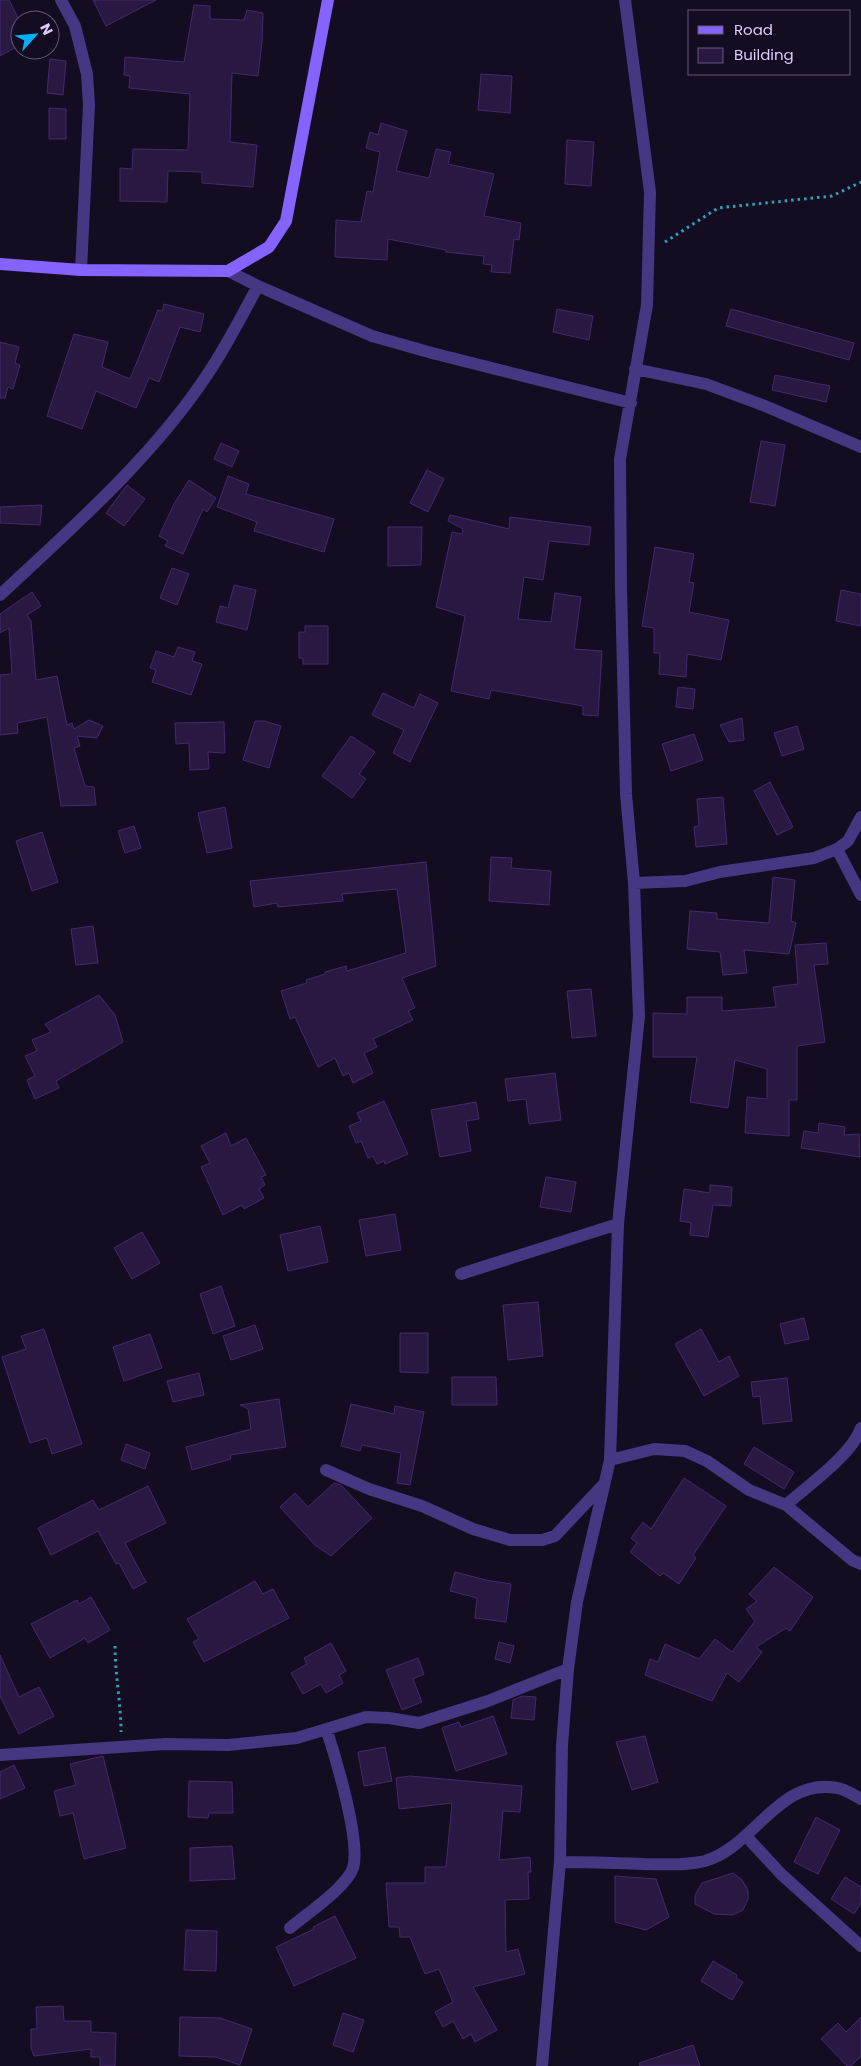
<svg xmlns="http://www.w3.org/2000/svg" width="861" height="2066" font-family="Poppins,sans-serif">
  <rect width="100%" height="100%" fill="#140c21"/>
  <path fill="#291842" stroke="#44296f" d="M0,0H9L20,22V45L0,56Z
    M93,0H156L106,26Z
    M194,5L210,6V19L244,20L247,10L263,13L262,42L258,76L232,73L230,142L257,145L253,187L202,183V172L168,171L167,202L120,201V168L132,169L133,149L188,150L190,94L129,88L130,76L124,75L125,57L184,62Z
    M50,59L66,61L63,95L47,93Z
    M481,74L512,76L510,113L478,110Z
    M49,108L66,109V139H49Z
    M381,123L407,131L396,171L429,178L436,149L451,152L448,164L494,174L484,216L521,223L519,240L514,239L510,273L491,272L492,265L483,264L484,256L446,252V250L388,239L387,260L335,257L336,220L361,222L367,191L373,192L380,152L366,148L370,132L378,135Z
    M567,140L594,142L591,186L565,184Z
    M164,304L204,314L200,332L180,327L159,382L149,378L136,408L96,391L82,429L47,416L74,334L108,342L102,367L130,379L158,310L162,311Z
    M557,309L593,316L589,340L553,332Z
    M731,309L854,343L849,360L726,326Z
    M0,342L19,347L15,363L20,365L13,389L8,387L5,398H0Z
    M775,375L830,386L826,402L772,390Z
    M761,441L785,445L775,506L750,502Z
    M221,443L239,451L232,467L214,459Z
    M427,470L444,479L428,512L410,503Z
    M228,476L249,484L246,494L334,519L324,552L254,531L257,522L217,507Z
    M189,480L216,498L207,512L203,509L183,554L165,546L168,541L159,536L174,504Z
    M127,485L145,499L124,526L106,513Z
    M42,505L40,525L0,523V507Z
    M450,515L509,529L510,517L591,527L589,545L549,541L543,580L524,577L518,619L551,622L555,593L581,597L574,649L602,651L598,716L583,715V706L491,690L489,699L451,691L465,616L436,607L452,532L462,534L463,529L448,521Z
    M388,527H422L421,565L388,566Z
    M655,547L694,554L689,582L694,583L689,612L729,620L721,660L687,654L686,677L659,674L660,653H654V628L642,626Z
    M172,568L189,574L177,605L160,598Z
    M234,585L256,590L247,630L216,622L220,606L228,608Z
    M841,590L861,594V626L836,621Z
    M32,592L41,606L27,615L31,621L36,680L57,676L67,725L72,723L74,729L89,720L103,726L97,738L77,736L80,746L74,748L85,786L94,787L96,805L61,806L47,717L17,723L18,733L0,735V675L12,674L9,628L0,633V614Z
    M305,626H328V664H303V658H299V632H305Z
    M178,647L195,652L192,661L202,664L191,695L152,682L156,670L150,668L156,651L174,657Z
    M678,687L695,689L693,709L676,707Z
    M383,693L414,708L420,694L438,703L410,762L393,753L404,730L372,715Z
    M742,718L744,740L729,742L720,725Z
    M255,721H264L281,726L269,768L243,760Z
    M224,722L225,753L208,752L209,769L190,770L189,743L176,744L175,723Z
    M797,726L804,749L782,756L774,733Z
    M694,734L703,760L671,771L662,744Z
    M351,736L375,752L359,774L366,779L352,798L322,776Z
    M770,782L793,827L777,835L754,791Z
    M723,797L727,844L696,847L694,827L699,826L697,799Z
    M225,807L232,848L207,853L198,813Z
    M134,826L141,848L125,853L118,831Z
    M42,832L58,882L32,891L16,841Z
    M491,857L512,858L511,868L551,871L549,905L489,901Z
    M426,862L436,966L402,978L415,1008L408,1011L413,1020L373,1039L377,1047L364,1053L373,1073L353,1083L349,1073L343,1076L335,1058L318,1067L295,1017L290,1019L281,991L307,983L306,980L325,974V972L346,966L347,971L406,953L397,889L342,894L343,901L278,907L277,903L254,907L250,881Z
    M773,877L795,880L791,921L796,923L789,954L744,950L747,973L723,975L720,952L687,949L690,911L717,913V919L769,923Z
    M93,926L98,963L76,965L71,929Z
    M826,943L828,964L814,965L825,1042L797,1046V1100H789V1136L745,1133L747,1097L767,1099V1069L735,1060L728,1108L690,1102L697,1057H653V1013L687,1014V997H722V1011L776,1007L773,987L798,984L795,945Z
    M591,989L596,1036L572,1038L567,991Z
    M99,995L115,1015L123,1042L56,1081L59,1088L35,1099L27,1080L35,1076L25,1056L37,1051L32,1040L51,1032L45,1024Z
    M555,1073L561,1120L529,1124L526,1099L508,1101L505,1079Z
    M384,1101L408,1154L385,1164L384,1161L377,1164L373,1156L368,1158L361,1141L356,1143L349,1126L361,1121L357,1113Z
    M476,1102L479,1119L466,1121L471,1151L440,1157L431,1110Z
    M819,1123L845,1127L844,1135L859,1134L860,1157L801,1148L804,1131L818,1133Z
    M226,1133L231,1146L246,1138L266,1175L261,1177L265,1185L259,1189L264,1198L244,1209L242,1205L223,1215L201,1167L210,1163L201,1146Z
    M546,1177L576,1182L571,1212L540,1207Z
    M710,1185L732,1187L731,1206L713,1205L708,1237L690,1235L691,1223L680,1221L684,1189L710,1193Z
    M395,1214L401,1250L366,1256L359,1220Z
    M320,1226L328,1262L288,1271L280,1235Z
    M142,1232L160,1263L132,1279L114,1248Z
    M221,1286L235,1326L213,1334L200,1294Z
    M538,1302L543,1356L508,1360L503,1305Z
    M804,1318L809,1339L785,1344L780,1324Z
    M255,1325L263,1349L231,1360L223,1336Z
    M44,1329L82,1444L52,1454L47,1438L30,1443L2,1357L26,1349L21,1336Z
    M701,1329L719,1362L729,1356L739,1376L704,1396L675,1344Z
    M400,1333H428V1373L400,1372Z
    M150,1334L162,1368L124,1381L113,1347Z
    M199,1373L204,1395L173,1402L167,1381Z
    M452,1377H496L497,1405H452Z
    M787,1378L792,1421L763,1424L760,1396L753,1397L751,1382Z
    M279,1399L286,1447L230,1455L231,1459L192,1470L186,1447L251,1429L248,1409L240,1405Z
    M351,1404L394,1414L395,1406L424,1412L410,1485L397,1483L401,1453L362,1445L360,1451L341,1446Z
    M126,1444L150,1453L145,1469L121,1460Z
    M754,1447L794,1472L784,1489L744,1464Z
    M684,1478L726,1506L693,1555L696,1558L679,1584L663,1573L660,1576L630,1552L637,1543L631,1538L643,1522L651,1529Z
    M334,1483L341,1485L372,1518L331,1556L315,1545L280,1507L295,1493L308,1507Z
    M148,1486L166,1523L125,1543L146,1582L133,1589L119,1563L116,1564L98,1531L51,1555L38,1528L93,1500L99,1510Z
    M774,1567L813,1597L790,1631L786,1628L756,1647L762,1652L739,1682L727,1673L712,1701L645,1675L650,1659L658,1662L665,1644L699,1659L715,1639L732,1652L755,1621L746,1609L757,1601L749,1594Z
    M455,1572L486,1580L511,1584L506,1622L475,1618L477,1598L450,1591Z
    M255,1581L263,1594L273,1589L289,1618L204,1662L193,1642L199,1639L187,1619Z
    M91,1597L110,1630L88,1643L85,1638L50,1658L31,1624L77,1600L79,1604Z
    M499,1642L514,1646L510,1663L495,1659Z
    M331,1643L346,1671L339,1675L343,1683L326,1693L321,1684L303,1694L291,1673L307,1664L304,1658Z
    M0,1655L19,1697L39,1687L54,1716L19,1734L0,1696Z
    M418,1658L424,1674L413,1679L422,1702L402,1710L386,1670Z
    M522,1696L536,1697L534,1720L511,1718L513,1700Z
    M493,1716L507,1754L456,1771L442,1728L459,1722L461,1727Z
    M645,1736L658,1782L632,1790L616,1742Z
    M385,1747L392,1781L364,1786L358,1752Z
    M103,1756L126,1848L84,1859L73,1813L60,1816L54,1791L76,1785L70,1764Z
    M14,1765L25,1788L0,1799V1772Z
    M410,1776L522,1786L520,1812L503,1811L499,1860L530,1857L531,1872H528L529,1899L505,1900L506,1952L518,1949L525,1974L473,1987L497,2030L475,2042L471,2034L463,2039L453,2021L443,2027L435,2012L453,2002L439,1969L425,1974L410,1937H400L399,1927H389L386,1883H425V1867H446L452,1803L399,1809L396,1778Z
    M189,1781L232,1782L233,1813H209L208,1818L188,1817Z
    M816,1817L840,1830L818,1874L794,1862Z
    M232,1846L235,1879L190,1881V1848Z
    M733,1873L742,1880L748,1890V1899L743,1910L733,1915L714,1914L695,1904V1895L702,1883Z
    M615,1876L656,1879L669,1917L646,1930L615,1922Z
    M845,1877L861,1887V1903L854,1914L831,1899Z
    M335,1916L356,1958L294,1986L276,1947L314,1929L313,1927Z
    M186,1930L217,1931L216,1971L184,1970Z
    M713,1961L737,1975L736,1978L743,1982L732,2000L701,1981Z
    M63,2006L64,2021H91V2032L116,2033L115,2066H100V2057H91V2049L34,2056L31,2048V2029H37L36,2007Z
    M343,2013L364,2020L353,2052L333,2045Z
    M180,2017L220,2018L252,2029L240,2065L216,2057L179,2056Z
    M861,2017V2056L851,2066H847L821,2039L838,2023L846,2032Z
    M693,2045L700,2066H640L639,2063Z"/>
  <g fill="none" stroke-linecap="round" stroke-linejoin="round">
    <path stroke="#2aa3b5" stroke-width="3" stroke-dasharray="2.5 4" stroke-linecap="butt" d="M665,242L718,208L832,196L861,182
      M115,1646C115,1675 121,1703 121,1732"/>
    <path stroke="#473682" stroke-width="12" d="M61,0L75,26L87,74L89,105L81,270
      M228,271L258,286L372,336L432,353L631,403
      M635,369L706,384L765,406L861,447
      M0,595C73,527 154,456 209,372C227,345 242,315 258,286
      M837,849L861,895
      M634,883L685,881L720,872L814,858L837,849L848,841L861,817
      M461,1274L618,1224
      M610,1460L654,1449L685,1451L707,1461L749,1490L786,1505L852,1560L861,1564
      M326,1470L369,1489L422,1506L473,1529L510,1540H542L555,1536L603,1485
      M786,1505C807,1486 852,1455 861,1428
      M0,1755L165,1744L228,1745L297,1738L366,1717L389,1718L419,1723L488,1701L568,1669
      M746,1836L781,1874L861,1946
      M560,1862C588,1862 616,1863 644,1864C664,1864 685,1866 705,1861C754,1847 779,1777 837,1788C845,1789 854,1795 861,1799
      M290,1928C306,1914 346,1888 353,1868C361,1842 336,1759 327,1731
      M542,2066L560,1862L562,1745L568,1669L577,1602L610,1460L618,1224L639,1016L634,883L626,794L621,588L620,459L647,305L650,192L625,0"/>
    <path stroke="#8563ff" stroke-width="12" d="M0,264L81,270L228,271L269,247L286,221L328,0"/>
  </g>
  <rect x="688" y="10" width="162" height="65" fill="#140c21" stroke="#64597a"/>
  <rect x="698" y="26" width="25" height="8" fill="#8563ff" stroke="#64597a"/>
  <text x="734" y="35" font-size="15" fill="#dcccff">Road</text>
  <rect x="698" y="48" width="25" height="15" fill="#291842" stroke="#64597a"/>
  <text x="734" y="60" font-size="15" fill="#dcccff">Building</text>
  <g transform="translate(35 35) rotate(63)"><circle r="24" fill="#140c21" stroke="#64597a"/>
  <path d="M0-4L9 19L0 12L-9 19Z" fill="#00aff7"/>
  <text y="-8" font-size="14" font-weight="bold" text-anchor="middle" fill="#dcccff">N</text>
  </g>
</svg>
